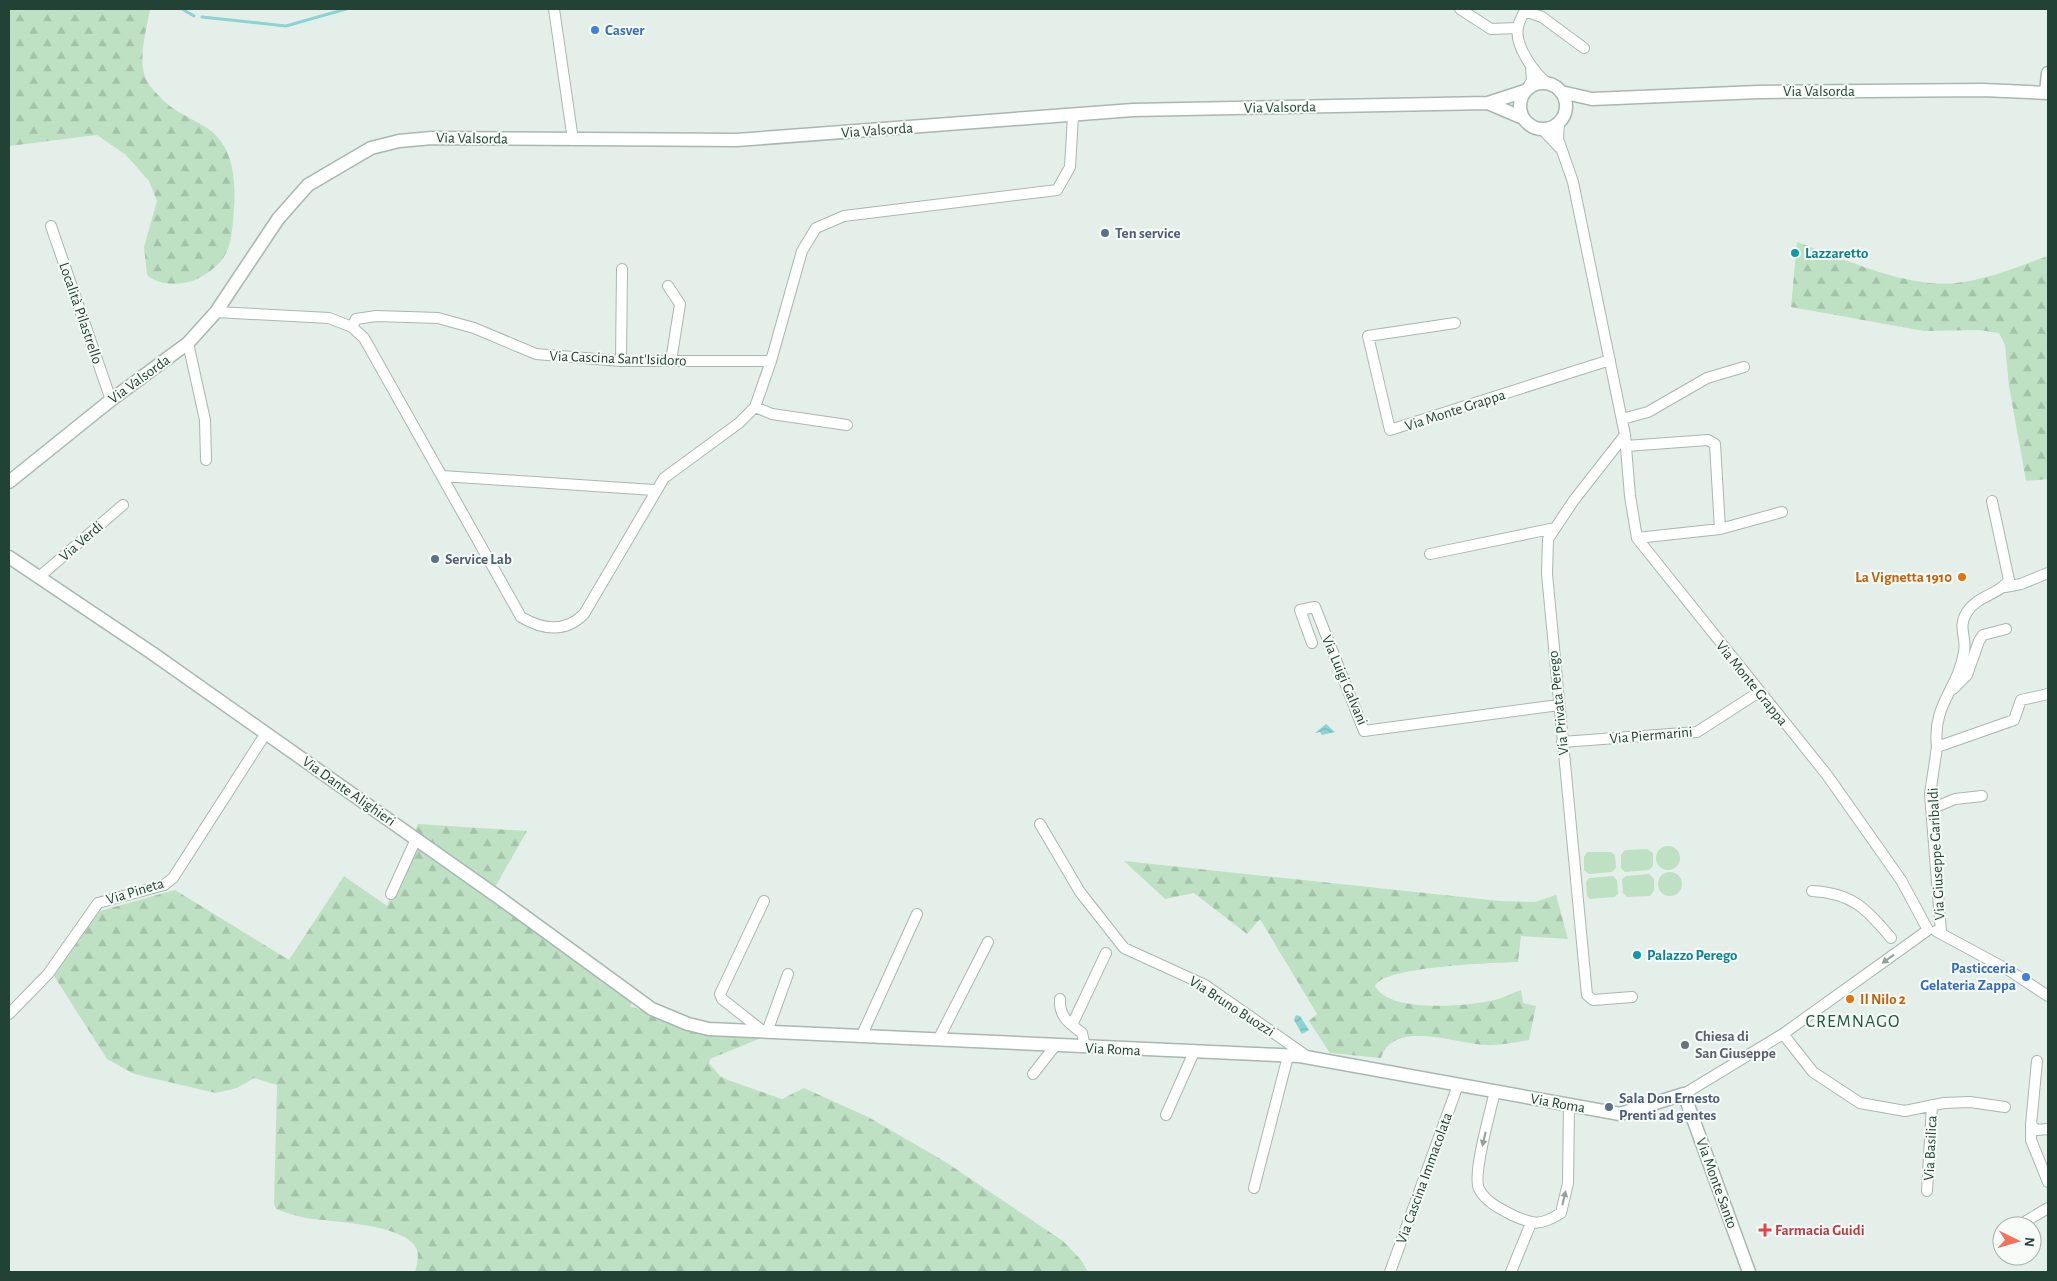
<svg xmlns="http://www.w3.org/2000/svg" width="2057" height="1281" font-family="'Alegreya Sans',sans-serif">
  <defs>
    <pattern id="forest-firs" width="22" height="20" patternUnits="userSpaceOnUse" patternTransform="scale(1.25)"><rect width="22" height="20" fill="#bee1c3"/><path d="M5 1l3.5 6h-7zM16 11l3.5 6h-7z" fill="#a3c2a8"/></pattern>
    <pattern id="water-waves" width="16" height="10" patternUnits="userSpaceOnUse" patternTransform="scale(1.25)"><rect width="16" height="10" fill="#8cd3d5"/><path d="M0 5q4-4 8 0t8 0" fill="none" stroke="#78b6b7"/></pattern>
  </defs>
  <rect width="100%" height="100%" fill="#e5efe9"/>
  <path fill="url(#forest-firs)" d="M9,9H150C147,28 139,53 144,73C145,80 152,89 158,95C171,110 187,116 204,126C238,146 236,189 233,222C230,252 225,264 197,279C183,286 159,286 147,275L144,247L157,201L149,181L126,155L97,135L9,146Z
    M1797,242C1845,259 1905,288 1956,283C1987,280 2019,266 2048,256V479L2026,481L2009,386L2005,345L1999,333L1979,330L1924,331L1791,307Z
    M418,824L527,831L488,899L635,999L630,1006L677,1024L709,1034L761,1038L710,1059L709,1063L720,1076L728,1080L782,1099L804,1088L868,1117L944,1161L1063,1241L1081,1260L1088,1272H415C417,1265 419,1257 417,1250C407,1223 329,1222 306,1218C296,1216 286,1213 276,1209L274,1204L277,1085L254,1078L237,1088L216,1093L134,1074L107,1059L54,976L70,950L100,911L175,890L289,960L344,876L387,906Z
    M1124,861L1500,901L1535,902L1556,895L1568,939L1521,936L1518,962C1495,963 1383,966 1375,986C1390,1014 1469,1006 1495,1000C1504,998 1512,993 1521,990L1523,1003L1536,1006L1529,1040C1516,1042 1503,1045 1491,1045C1460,1046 1394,1017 1381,1058L1330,1053L1309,1021L1317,1014L1260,919L1247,934L1194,893L1165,899Z"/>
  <path fill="#bee1c3" d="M1656 858a12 12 0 1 1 24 0a12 12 0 1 1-24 0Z
    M1647,849L1653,853V866L1649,870L1625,872L1621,868V855L1625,850Z
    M1587,852H1611L1615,855L1616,868L1612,872L1589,874L1584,870V857Z
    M1658 884a12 12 0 1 1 24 0a12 12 0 1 1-24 0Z
    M1649,874L1654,879V891L1650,896L1627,897L1623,893L1622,879L1626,876Z
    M1613,876L1617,880L1618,893L1615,897L1590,899L1587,896L1586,882L1589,878Z"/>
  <path fill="url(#water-waves)" d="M1326,724L1335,732L1322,735L1320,732L1315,733Z
    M1296,1015L1300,1016L1309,1030L1302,1034L1294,1020Z"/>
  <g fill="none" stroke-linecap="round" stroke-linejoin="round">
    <path stroke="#8cd3d5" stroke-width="3" d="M182,9L194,16
      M202,17L286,26L346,9"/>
    <g stroke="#a7b8b0" stroke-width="12">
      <path id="minor" d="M554,9L573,140
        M1460,9L1491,29L1517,28
        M1526,9C1523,14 1519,21 1518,27C1514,45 1534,73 1548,84
        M1525,11L1542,17L1584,48
        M1527,90L1532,80L1531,66
        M1559,123L1558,139L1573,182L1625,435L1630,496L1637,538L1827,775L1901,880L1928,930
        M1542,129L1560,148
        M51,226L111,400
        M668,286L680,304L671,361
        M216,312L329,318L352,327L356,319L376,316L438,318L474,328L536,354L621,361H771
        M1455,323L1368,336L1390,430L1610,360
        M352,327L364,338L521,617C543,630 565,633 584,614L664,478L739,423L755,407L771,361L802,251L816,228L844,216L1057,190L1070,167L1073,116
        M188,343L205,420L206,460
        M621,361L622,269
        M755,407L772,414L847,425
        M1622,419L1648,412L1707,378L1744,367
        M1625,435L1574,500L1548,539L1547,574L1587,995L1593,1000L1632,997
        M1626,446L1708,440L1715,444L1720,529L1637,538
        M442,476L654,490
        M1720,529L1782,512
        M1430,554L1555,528
        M39,577L123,505
        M2005,587L2021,584L2048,573
        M1312,643L1300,610L1315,607L1364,731L1559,705
        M1953,689L1967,675L1979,641L1983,635L2006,629
        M1562,742L1697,732L1759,692
        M1937,747C1932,704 1958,690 1964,652C1967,636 1957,628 1967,612C1978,595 1999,595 2009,580L1992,501
        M1931,809L1955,799L1982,796
        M1040,824L1080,892L1124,948L1205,985L1308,1057
        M1812,891C1852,893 1867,909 1891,938
        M391,894L416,839
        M1936,931L2010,971L2048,996
        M1941,932L1930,794L1937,747L2014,720L2021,700L2048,694
        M1060,999C1059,1017 1069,1023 1082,1033L1085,1047
        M9,1014L48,974L98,903L164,885L173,878L266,733
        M1072,1025L1106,953
        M764,1032L722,999L720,994L764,901
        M767,1032L788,974
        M1783,1034L1813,1072L1860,1103L1905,1111L1944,1103L1970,1102L2005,1107
        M861,1037L917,914
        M938,1040L988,942
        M2037,1061L2031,1125L2037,1130L2048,1129
        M1033,1074L1055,1046
        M1495,1091C1491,1110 1472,1174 1479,1189C1486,1202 1499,1208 1512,1215C1534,1225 1540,1226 1561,1213L1568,1183L1569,1105
        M1684,1094L1783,1034L1928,930
        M1166,1115L1194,1052
        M2031,1125V1140L2048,1182
        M1254,1188L1288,1056
        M1927,1191L1932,1105
        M2018,1226L2048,1208
        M1390,1272L1458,1085
        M1511,1272L1531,1223"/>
    </g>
    <g stroke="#a7b8b0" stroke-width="15">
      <path id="tertiary" d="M1520 106a23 23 0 1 1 46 0a23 23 0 1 1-46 0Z
        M1561,92L1592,99L1758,92L1983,90L2048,93
        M2046,93L2048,73
        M1488,103L1523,118
        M9,482L111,400L188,343L216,312L278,219L308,185L371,148L399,141L432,138L737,140L1133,110L1488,103L1525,91
        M9,557L152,653L501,899L652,1009L688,1024L709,1029L1300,1056L1620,1114L1684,1094L1749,1272"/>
    </g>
    <use href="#minor" stroke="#fff" stroke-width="10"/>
    <use href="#tertiary" stroke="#fff" stroke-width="12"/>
  </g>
  <defs><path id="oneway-solid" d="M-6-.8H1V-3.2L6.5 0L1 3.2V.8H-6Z" transform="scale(1.25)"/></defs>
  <g fill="#91a09a">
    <use href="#oneway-solid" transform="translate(1888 959) rotate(144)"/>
    <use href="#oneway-solid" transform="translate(1484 1139) rotate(103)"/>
    <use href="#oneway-solid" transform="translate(1564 1198) rotate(-77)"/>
  </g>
  <g fill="#3f7fe0" stroke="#f6fbf8" stroke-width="2">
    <circle cx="595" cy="30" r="5"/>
    <circle cx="2026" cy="977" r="5"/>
  </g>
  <g fill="#5c6f8a" stroke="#f6fbf8" stroke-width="2">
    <circle cx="1105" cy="233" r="5"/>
    <circle cx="435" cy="559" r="5"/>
    <circle cx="1609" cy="1107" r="5"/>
  </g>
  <g fill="#0f9aa8" stroke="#f6fbf8" stroke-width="2">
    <circle cx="1795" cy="253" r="5"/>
    <circle cx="1637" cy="955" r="5"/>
  </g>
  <g fill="#e8710a" stroke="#f6fbf8" stroke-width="2">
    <circle cx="1962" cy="577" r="5"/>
    <circle cx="1850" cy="999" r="5"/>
  </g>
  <circle fill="#6b7280" stroke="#f6fbf8" stroke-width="2" cx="1685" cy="1045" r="5"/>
  <path fill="#e0444e" stroke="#f6fbf8" stroke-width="2" d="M1762.5 1222.5h5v5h5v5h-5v5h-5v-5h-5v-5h5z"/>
  <g text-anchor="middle" stroke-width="4" stroke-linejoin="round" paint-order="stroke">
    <g font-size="15" font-weight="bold" fill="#366cbe" stroke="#f6fbf8" text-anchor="start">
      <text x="605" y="35">Casver</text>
      <text x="2016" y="973" text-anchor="end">Pasticceria<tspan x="2016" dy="17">Gelateria Zappa</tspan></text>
    </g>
    <g font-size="15" fill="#234236" stroke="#f6fbf8">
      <text x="1819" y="96">Via Valsorda</text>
      <text transform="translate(1280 107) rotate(-1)" y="5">Via Valsorda</text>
      <text transform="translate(877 130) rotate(-4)" y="5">Via Valsorda</text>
      <text transform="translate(472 138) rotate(1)" y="5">Via Valsorda</text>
      <text transform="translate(81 313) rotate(71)" y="5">Località Pilastrello</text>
      <text transform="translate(618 358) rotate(2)" y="5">Via Cascina Sant'Isidoro</text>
      <text transform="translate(139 379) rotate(-36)" y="5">Via Valsorda</text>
      <text transform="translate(1455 410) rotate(-18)" y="5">Via Monte Grappa</text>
      <text transform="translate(81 541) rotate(-41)" y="5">Via Verdi</text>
      <text transform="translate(1345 680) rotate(67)" y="5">Via Luigi Galvani</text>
      <text transform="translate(1752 683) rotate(51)" y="5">Via Monte Grappa</text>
      <text transform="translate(1558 703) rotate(-96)" y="5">Via Privata Perego</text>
      <text transform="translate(1651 735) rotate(-5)" y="5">Via Piermarini</text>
      <text transform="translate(349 791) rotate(35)" y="5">Via Dante Alighieri</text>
      <text transform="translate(1936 854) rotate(-93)" y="5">Via Giuseppe Garibaldi</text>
      <text transform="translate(135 891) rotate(-17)" y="5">Via Pineta</text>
      <text transform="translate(1232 1006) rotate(33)" y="5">Via Bruno Buozzi</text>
      <text transform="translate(1113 1049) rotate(3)" y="5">Via Roma</text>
      <text transform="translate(1558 1103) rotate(10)" y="5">Via Roma</text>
      <text transform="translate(1930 1148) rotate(-87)" y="5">Via Basilica</text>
      <text transform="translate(1424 1178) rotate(-70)" y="5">Via Cascina Immacolata</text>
      <text transform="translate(1717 1183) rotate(70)" y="5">Via Monte Santo</text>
    </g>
    <g font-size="15" font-weight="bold" fill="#4e5e75" stroke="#f6fbf8" text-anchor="start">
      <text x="1115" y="238">Ten service</text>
      <text x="445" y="564">Service Lab</text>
      <text x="1619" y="1103">Sala Don Ernesto<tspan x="1619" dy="17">Prenti ad gentes</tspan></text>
    </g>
    <g font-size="15" font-weight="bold" fill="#0d838f" stroke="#f6fbf8" text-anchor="start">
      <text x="1805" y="258">Lazzaretto</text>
      <text x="1647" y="960">Palazzo Perego</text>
    </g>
    <g font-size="15" font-weight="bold" fill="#c56008" stroke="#f6fbf8" text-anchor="end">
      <text x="1952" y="582">La Vignetta 1910</text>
      <text x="1860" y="1004" text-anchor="start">Il Nilo 2</text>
    </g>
    <g font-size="15" font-weight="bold" fill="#5b616d" stroke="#f6fbf8" text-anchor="start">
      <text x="1695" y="1041">Chiesa di<tspan x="1695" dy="17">San Giuseppe</tspan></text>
    </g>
    <g font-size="15" font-weight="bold" fill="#be3a42" stroke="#f6fbf8" text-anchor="start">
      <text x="1775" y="1235">Farmacia Guidi</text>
    </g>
    <g font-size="18" letter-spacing="1" fill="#1e5641" stroke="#f6fbf8">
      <text x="1853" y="1027">CREMNAGO</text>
    </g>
  </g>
  <rect width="2057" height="1281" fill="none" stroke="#234236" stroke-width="20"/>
  <g transform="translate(2017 1241) rotate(95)"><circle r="24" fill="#f6fbf8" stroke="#a2b1aa"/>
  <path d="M0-4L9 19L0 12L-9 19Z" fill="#f76e5b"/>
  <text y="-8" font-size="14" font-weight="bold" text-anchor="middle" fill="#234236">N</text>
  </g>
</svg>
